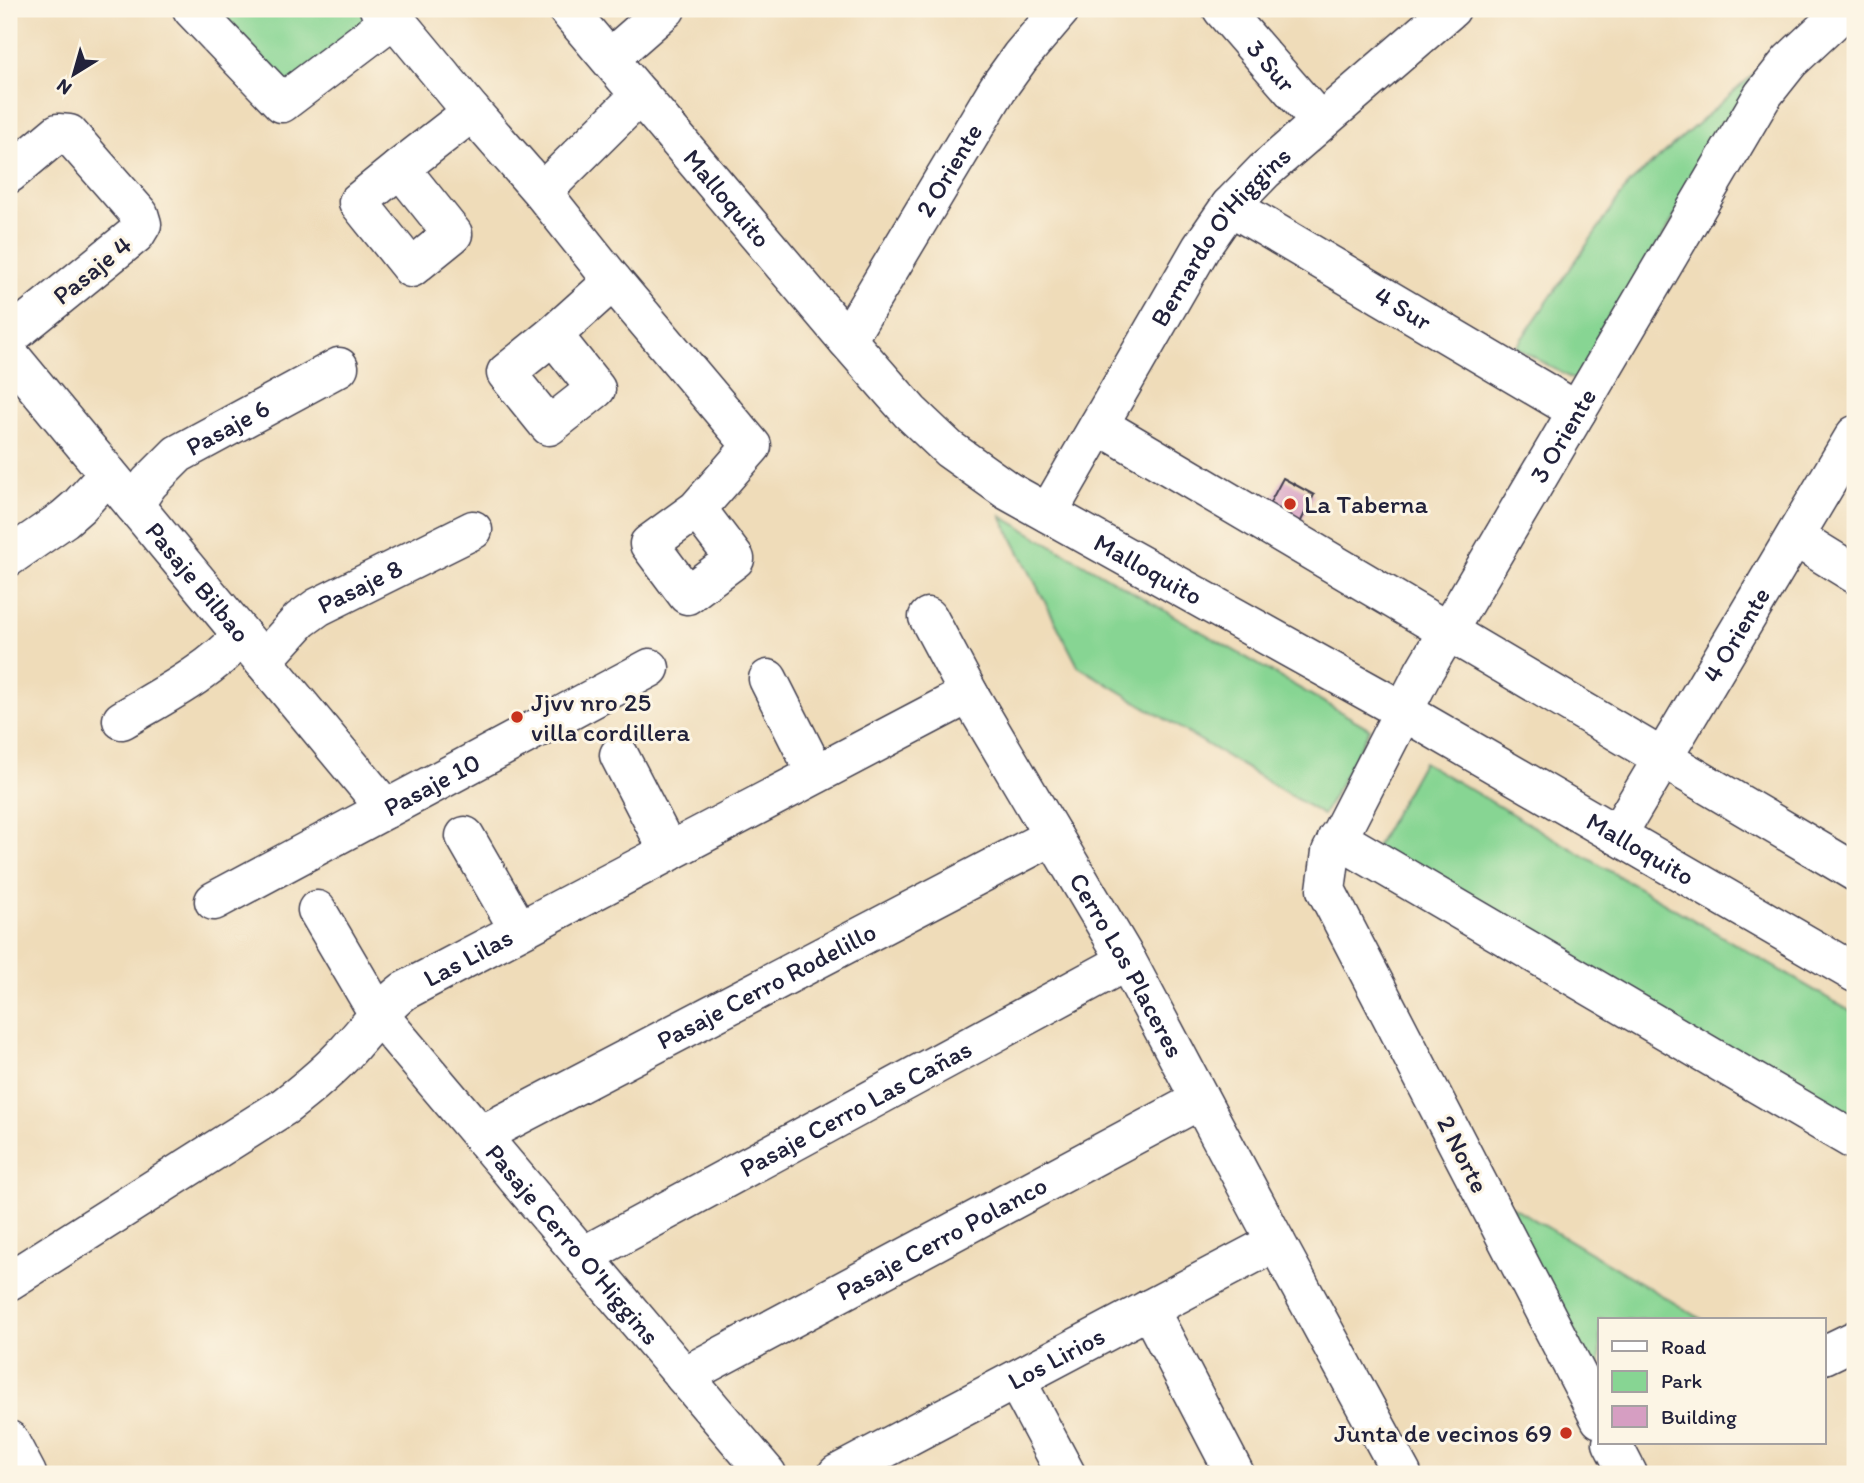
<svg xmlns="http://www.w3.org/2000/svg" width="1864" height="1483" font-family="Itim,sans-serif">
  <rect width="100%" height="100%" fill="#fcf5e5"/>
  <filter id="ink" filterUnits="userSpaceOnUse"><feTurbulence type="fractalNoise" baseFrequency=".0143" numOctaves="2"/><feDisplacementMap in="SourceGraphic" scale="14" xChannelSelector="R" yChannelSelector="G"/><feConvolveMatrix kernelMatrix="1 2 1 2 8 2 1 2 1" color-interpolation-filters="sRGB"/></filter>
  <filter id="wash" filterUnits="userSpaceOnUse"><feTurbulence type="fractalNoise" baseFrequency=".00686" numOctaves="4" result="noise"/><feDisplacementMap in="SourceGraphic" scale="28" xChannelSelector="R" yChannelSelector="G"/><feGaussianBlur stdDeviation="1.57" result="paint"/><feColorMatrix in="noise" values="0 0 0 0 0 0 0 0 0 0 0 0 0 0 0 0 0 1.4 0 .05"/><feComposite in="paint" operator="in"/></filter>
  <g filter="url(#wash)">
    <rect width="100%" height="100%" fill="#efdcb9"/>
    <path fill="#87d593" stroke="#547c67" stroke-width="2" d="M209,9H356L373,19L284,87Z
      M1762,67L1578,382L1516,347L1629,184Z
      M1001,516L1370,729L1323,815L1078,666Z
      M1423,762L1855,1014V1128L1373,852Z
      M1505,1202L1703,1320H1600V1397Z"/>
    <g id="blocks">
      <path fill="#d69ec2" d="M1283,478L1314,495L1297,529L1265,512Z"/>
    </g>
  </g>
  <g filter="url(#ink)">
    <use href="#blocks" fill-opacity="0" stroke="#413e4e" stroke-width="2"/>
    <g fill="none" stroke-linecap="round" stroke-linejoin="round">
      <g stroke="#413e4e" stroke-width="41">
        <g id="minor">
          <path d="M192,9L282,103L394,18"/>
          <path d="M379,9L394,18L472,112L542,192L613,281L752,446L697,509L649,544L687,595L735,559L697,509"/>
          <path id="s1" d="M567,9L847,340L910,412L949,449L1008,491L1403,711L1855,973"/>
          <path id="s2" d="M1222,9L1320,122"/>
          <path d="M610,58L666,9"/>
          <path d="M400,168L453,234L411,268L358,202Z"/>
          <path d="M400,168L472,112"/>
          <path d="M9,174L58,133L69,134L139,214L142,224L136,234L9,337"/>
          <path d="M542,192L640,95"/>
          <path id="s3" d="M1230,206L1577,411"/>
          <path d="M553,335L596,389L549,426L506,373Z"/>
          <path d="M553,335L613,281"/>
          <path id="s4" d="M847,340L998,88L1021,56L1061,9"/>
          <path id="s5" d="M9,354L386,809"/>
          <path d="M1099,425L1855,872"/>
          <path id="s6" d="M134,505L149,483L178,454L339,367"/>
          <path id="s7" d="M1048,513L1201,248L1230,206L1264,171L1451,9"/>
          <path d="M1795,537L1855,574"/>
          <path d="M9,557L64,519L80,505L108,474"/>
          <path id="s8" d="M928,617L969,694L1127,961L1276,1242L1402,1474"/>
          <path id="s9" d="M263,661L300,620L318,607L473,530"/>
          <path d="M768,679L816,774"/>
          <path d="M122,720C164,695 208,673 242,636"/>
          <path d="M619,755L669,852"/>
          <path id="s10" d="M1617,835L1855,435"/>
          <path d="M465,836L519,930"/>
          <path d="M1337,838L1855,1141"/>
          <path id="s11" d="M214,901L650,668"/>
          <path id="s12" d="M317,910L378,1014L767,1474"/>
          <path id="s13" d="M481,1135L1053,836"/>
          <path id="s14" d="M583,1256L1127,961"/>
          <path id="s15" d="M9,1281L285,1106C307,1089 329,1071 347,1051C366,1030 382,1008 404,991L969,694"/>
          <path d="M1149,1309L1235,1474"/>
          <path d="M1824,1355L1855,1340"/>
          <path id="s16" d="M684,1376L1200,1100"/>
          <path d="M1016,1380L1066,1474"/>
          <path id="s17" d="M1600,1419L1326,890L1331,852L1423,673L1763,95L1790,61L1846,9"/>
          <path d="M9,1440L27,1474"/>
          <path d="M1612,1443L1628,1474"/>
          <path id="s18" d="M837,1474L1276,1242"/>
        </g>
      </g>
      <use href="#minor" stroke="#fff" stroke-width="38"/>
    </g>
  </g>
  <g fill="#c8321e" stroke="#fcf5e5" stroke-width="2.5">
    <circle cx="1290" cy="504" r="7"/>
    <circle cx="517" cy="717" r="7"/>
    <circle cx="1566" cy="1433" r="7"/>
  </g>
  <g text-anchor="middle" stroke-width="6" stroke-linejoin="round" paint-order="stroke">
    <g font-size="26" fill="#22223b" stroke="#fcf5e5">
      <text dy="9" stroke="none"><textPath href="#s2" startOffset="75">3 Sur</textPath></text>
      <text dy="9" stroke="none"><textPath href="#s4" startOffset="198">2 Oriente</textPath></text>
      <text dy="9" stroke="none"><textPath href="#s1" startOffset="248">Malloquito</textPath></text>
      <text dy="9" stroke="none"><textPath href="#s7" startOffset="327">Bernardo O'Higgins</textPath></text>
      <text transform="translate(92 270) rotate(-39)" y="9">Pasaje 4</text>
      <text dy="9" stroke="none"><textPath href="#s3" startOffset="201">4 Sur</textPath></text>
      <text dy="9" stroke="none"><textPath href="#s6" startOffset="124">Pasaje 6</textPath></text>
      <text dy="9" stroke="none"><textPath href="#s17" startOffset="1111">3 Oriente</textPath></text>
      <text dy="9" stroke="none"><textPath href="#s1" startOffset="816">Malloquito</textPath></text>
      <text dy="9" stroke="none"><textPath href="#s5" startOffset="296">Pasaje Bilbao</textPath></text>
      <text dy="9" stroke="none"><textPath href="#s9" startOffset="124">Pasaje 8</textPath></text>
      <text dy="9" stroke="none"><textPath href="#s10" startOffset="233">4 Oriente</textPath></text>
      <text dy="9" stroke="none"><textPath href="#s11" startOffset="247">Pasaje 10</textPath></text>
      <text dy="9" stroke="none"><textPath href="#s1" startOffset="1382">Malloquito</textPath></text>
      <text dy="9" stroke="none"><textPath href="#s15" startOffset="565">Las Lilas</textPath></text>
      <text dy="9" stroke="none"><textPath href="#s8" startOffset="401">Cerro Los Placeres</textPath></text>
      <text dy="9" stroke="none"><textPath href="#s13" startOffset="322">Pasaje Cerro Rodelillo</textPath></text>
      <text dy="9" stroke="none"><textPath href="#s14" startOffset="310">Pasaje Cerro Las Cañas</textPath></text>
      <text transform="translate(1463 1154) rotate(63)" y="9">2 Norte</text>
      <text dy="9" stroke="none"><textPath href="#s16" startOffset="292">Pasaje Cerro Polanco</textPath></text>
      <text dy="9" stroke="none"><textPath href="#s12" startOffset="422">Pasaje Cerro O'Higgins</textPath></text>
      <text dy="9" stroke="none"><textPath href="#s18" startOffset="248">Los Lirios</textPath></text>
    </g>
    <g font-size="26" fill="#22223b" stroke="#fcf5e5" text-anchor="start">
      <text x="1304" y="513">La Taberna</text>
      <text x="531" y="711">Jjvv nro 25<tspan x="531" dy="30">villa cordillera</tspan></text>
      <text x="1552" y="1442" text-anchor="end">Junta de vecinos 69</text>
    </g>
  </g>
  <rect width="1864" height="1483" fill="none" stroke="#fcf5e5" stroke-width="35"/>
  <rect x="1598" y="1318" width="228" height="126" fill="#fcf5e5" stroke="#a5a1a1" stroke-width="2"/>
  <rect x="1612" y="1341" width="35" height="10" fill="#ffffff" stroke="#a5a1a1" stroke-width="2"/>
  <text x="1661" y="1354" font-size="21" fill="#22223b">Road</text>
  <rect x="1612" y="1371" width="35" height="21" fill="#87d593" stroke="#a5a1a1" stroke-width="2"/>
  <text x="1661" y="1388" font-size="21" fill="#22223b">Park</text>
  <rect x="1612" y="1406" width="35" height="21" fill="#d69ec2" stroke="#a5a1a1" stroke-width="2"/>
  <text x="1661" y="1424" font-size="21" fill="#22223b">Building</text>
  <g transform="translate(74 74) rotate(217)" stroke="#fcf5e5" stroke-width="5" paint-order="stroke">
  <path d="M0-5L12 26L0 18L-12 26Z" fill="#22223b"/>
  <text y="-10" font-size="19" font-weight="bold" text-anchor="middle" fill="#22223b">N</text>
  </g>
</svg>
